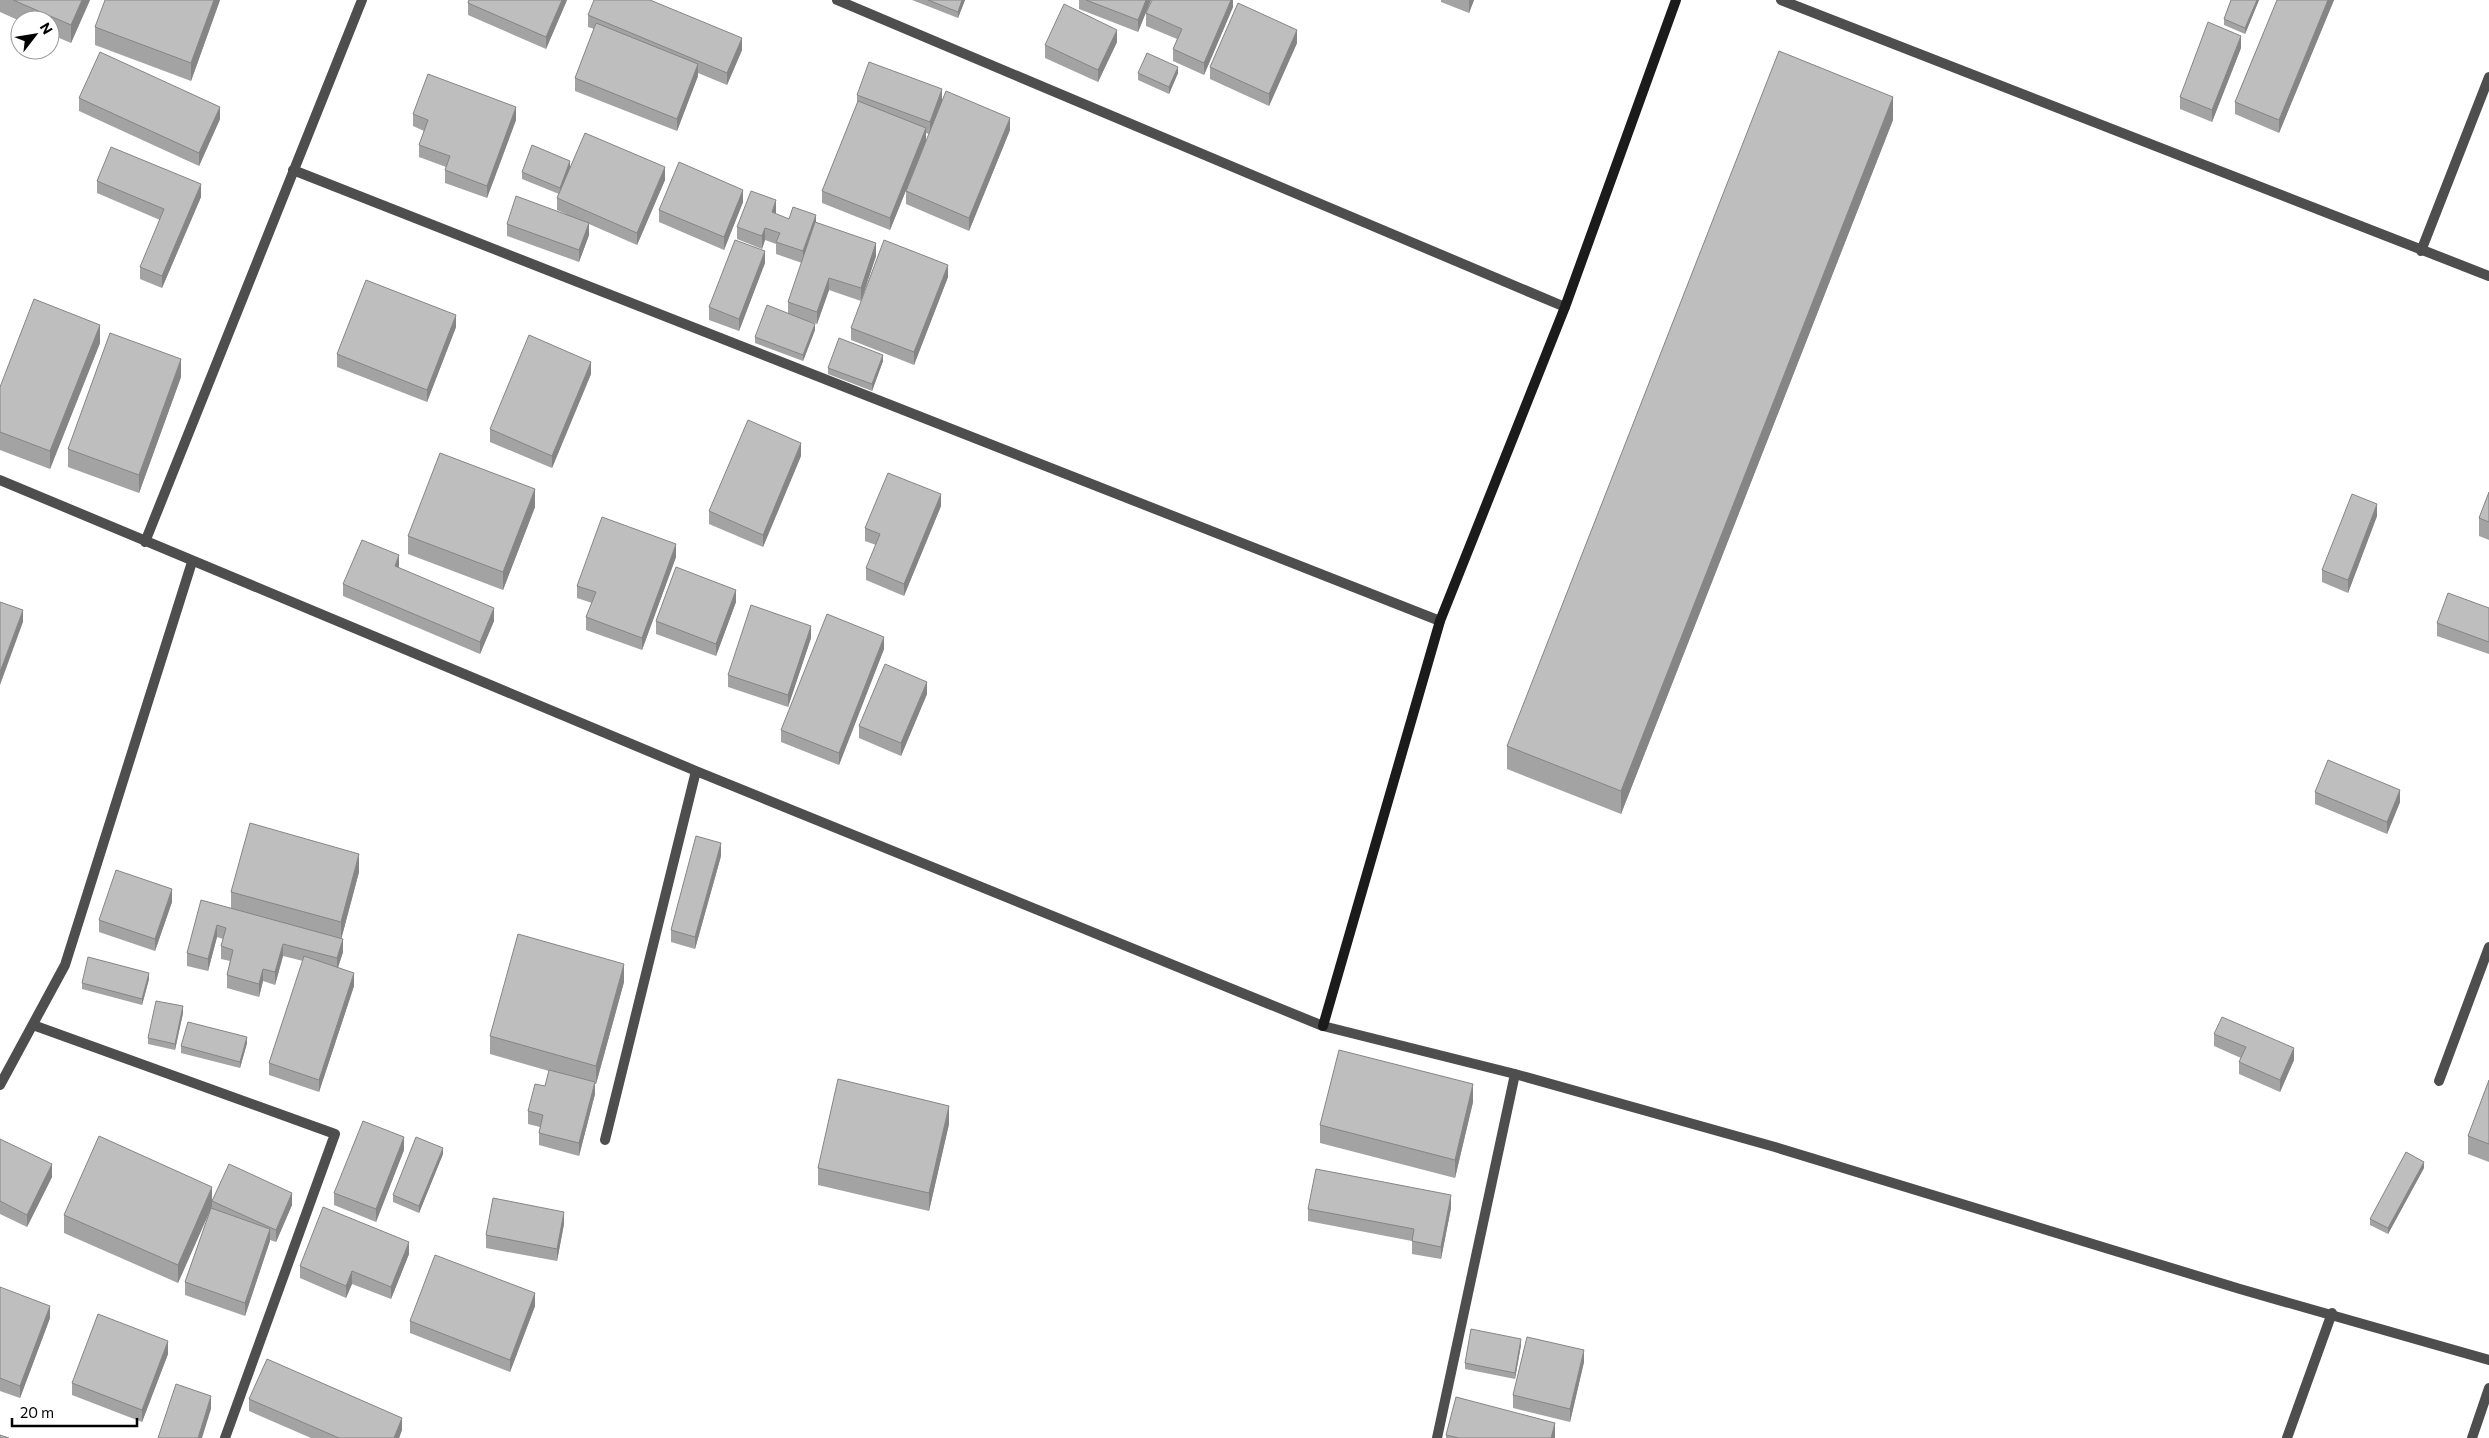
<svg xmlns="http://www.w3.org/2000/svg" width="2489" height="1438" font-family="Commissioner,sans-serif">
  <rect width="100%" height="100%" fill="#fff"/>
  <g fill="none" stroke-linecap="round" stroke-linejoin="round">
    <path stroke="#4e4e4e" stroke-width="10" d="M837,0L1565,307
      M1781,0L2489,276
      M293,170L1440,621
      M2421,251L2489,77
      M0,480L696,771L1323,1026L1515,1074L1775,1147L2240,1289L2489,1360
      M145,542L362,0
      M33,1025L335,1134L225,1438
      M2439,1081L2489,947
      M0,1085L65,965L192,562
      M605,1140L696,771
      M1437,1438L1515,1074
      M2287,1438L2332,1313
      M2472,1438L2489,1388"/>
    <path stroke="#1b1b1b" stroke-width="10" d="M1323,1026L1440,621L1565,307L1676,0"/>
  </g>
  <path fill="#a3a3a3" d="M0,0H90L71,43L50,34V20H20V21L0,12Z
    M220,0L191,81L95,45V27Z
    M469,0H567L546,49L468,15V3Z
    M912,0H965L958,18Z
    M1079,0H1151L1138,32L1079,9Z
    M1233,0V7L1204,75L1173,61V49L1177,39L1146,26V13Z
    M1441,0H1474L1469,13L1441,2Z
    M2231,0H2259L2245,34L2224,25V19Z
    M2277,0H2334L2279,133L2235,114V102Z
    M588,15L742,50L727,85L698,73V76L677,131L575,91V78L594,29L588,27Z
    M1117,42L1098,82L1045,58V45Z
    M1297,43L1269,106L1210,79V67Z
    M2241,48L2212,122L2180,109V97Z
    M1138,73H1178L1169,94L1138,80Z
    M857,95L942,102L1010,130L969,231L906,204V191L929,134L926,133V141L890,230L822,203V191L857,105Z
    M79,98L220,119L199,166L79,111Z
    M413,114L516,120L487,198L445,183V170L446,167L419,157V145L424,131L413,126Z
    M1893,120L1621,814L1507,769V746Z
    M570,166L665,180L637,245L589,224V235L579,262L507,236V224L566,214L557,210V198L559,194L522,179V172Z
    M97,181L201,197L162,288L140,279V267L160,220L97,193Z
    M743,202L724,250L659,222V210Z
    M776,213L775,214L789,219L816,222L876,256L861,301L829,290L817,324L807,321L815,330L803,361L755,343V337L788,314V302L802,263L776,254V244L765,240L762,249L737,239V227Z
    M765,263L739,331L709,320V307Z
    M948,277L914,365L851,340V328Z
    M456,327L427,402L337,367V354Z
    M100,343L50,469L0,450V387Z
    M883,361L872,391L828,374V368Z
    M591,374L552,468L490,442V429Z
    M181,377L139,493L68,467V449Z
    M801,456L763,547L709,524V511Z
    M2489,492V540L2479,536V518Z
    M941,506L904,596L866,580V568L876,545L865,541V528Z
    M535,507L503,590L408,554V536Z
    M2377,516L2348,593L2322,582V570Z
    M676,557L642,650L586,630V617L592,603L577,598V586Z
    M399,568L494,621L480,654L343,596V584Z
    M736,602L716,656L656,634V621Z
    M2489,608V654L2437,636V623Z
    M811,638L788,707L728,687V675Z
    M884,649L839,765L781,742V730Z
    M927,694L901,756L859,738V726Z
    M2315,792L2400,802L2387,834L2315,804Z
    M721,856L695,949L671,942V930Z
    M359,872L341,939L343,952L338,968L354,986L319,1092L269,1075V1063L303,961L283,956L275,985L263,981L259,997L227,988V975L230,961L221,959V946L223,939L217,937L208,971L187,966V953L231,909V892Z
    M172,902L155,951L99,932V920Z
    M149,979L142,1005L82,989V983Z
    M624,982L596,1084H595V1094L579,1156L539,1145V1133L540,1127L528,1124V1111L545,1086L549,1071L490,1054V1036Z
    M183,1013L175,1050L148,1044V1038Z
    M2214,1034L2294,1060L2280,1092L2239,1074V1062L2241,1058L2214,1046Z
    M247,1043L240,1068L181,1053V1046Z
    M2489,1080V1162L2468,1154V1136Z
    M1473,1102L1455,1178L1320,1143V1125Z
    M949,1124L929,1211L818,1185V1168Z
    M0,1139L52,1177L27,1227L0,1214Z
    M404,1150L376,1222L334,1205V1193Z
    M443,1154L419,1213L393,1202V1195Z
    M2424,1168L2388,1234L2370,1225V1219Z
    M212,1199L292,1205L276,1242L270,1240L245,1316L185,1295V1282L210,1211L178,1283L64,1233V1215Z
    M1451,1208L1441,1259L1412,1254V1241L1308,1221V1209Z
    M564,1224L557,1261L486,1248V1235Z
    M409,1254L391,1299L352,1284L346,1298L300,1278V1266Z
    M0,1287L50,1318L20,1398L0,1391Z
    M535,1306L510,1372L410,1333V1321Z
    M1521,1345L1515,1379L1465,1369V1363Z
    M168,1354L142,1422L72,1395V1383Z
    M1584,1362L1570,1422L1513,1408V1395Z
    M249,1399L402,1430L399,1438H311L249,1411Z
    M1446,1435H1555V1438H1446Z"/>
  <path fill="#858585" d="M82,0H90L71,43V25Z
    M214,0H220L191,81V63Z
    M562,0H567L546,49V37Z
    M962,0H965L958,18V12Z
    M1146,0H1151L1138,32V20Z
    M1231,0H1233V7L1204,75V63Z
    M1469,0H1474L1469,13Z
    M2257,0H2259L2245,34V28Z
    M2328,0H2334L2279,133V120Z
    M1117,30V42L1098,82V70Z
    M1297,30V43L1269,106V94Z
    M2241,36V48L2212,122V110Z
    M742,38V50L727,85V73Z
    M698,64V76L677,131V119Z
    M1178,67V73L1169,94V87Z
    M942,89V102L930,134V122Z
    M1893,97V120L1621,814V791Z
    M220,107V119L199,166V153Z
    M516,107V120L487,198V186Z
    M1010,118V130L969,231V218Z
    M926,128V141L890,230V218Z
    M570,161V167L560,194V188Z
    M665,167V180L637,245V233Z
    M201,184V197L162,288V276Z
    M743,190V202L724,250V237Z
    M776,200V213L772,225V212Z
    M816,215V227L803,263V251Z
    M589,223V235L579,262V250Z
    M765,228V240L762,249V236Z
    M876,243V256L861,301V288Z
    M765,251V263L739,331V319Z
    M948,265V277L914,365V352Z
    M829,278V290L817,324V312Z
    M456,315V327L427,402V390Z
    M815,324V330L803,361V355Z
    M100,325V343L50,469V451Z
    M883,355V361L872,391V384Z
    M181,359V377L139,493V475Z
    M591,362V374L552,468V456Z
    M801,443V456L763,547V535Z
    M535,489V507L503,590V572Z
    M941,494V506L904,596V584Z
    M2377,504V516L2348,593V580Z
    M676,544V557L642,650V638Z
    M399,555V568L395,566Z
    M736,590V602L716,656V644Z
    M494,608V621L480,654V642Z
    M23,610V622L0,685V672Z
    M811,626V638L788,707V695Z
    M884,637V649L839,765V753Z
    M927,682V694L901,756V743Z
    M2400,790V802L2387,834V822Z
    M721,843V856L695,949V937Z
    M359,854V872L341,940V922Z
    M172,889V902L155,951V939Z
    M217,925V937L208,971V959Z
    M343,939V952L337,970V958Z
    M283,944V956L275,985V972Z
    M624,964V982L596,1084V1066Z
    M263,969V981L259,997V984Z
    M149,973V979L142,1005V999Z
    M354,973V986L319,1092V1080Z
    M183,1006V1013L175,1050V1044Z
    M247,1037V1043L240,1068V1062Z
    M2294,1048V1060L2280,1092V1080Z
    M595,1082V1094L579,1156V1143Z
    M1473,1084V1102L1455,1178V1160Z
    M949,1106V1124L929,1211V1193Z
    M404,1137V1150L376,1222V1209Z
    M443,1148V1154L419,1213V1206Z
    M2424,1162V1168L2388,1234V1228Z
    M52,1164V1177L27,1227V1215Z
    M212,1187V1206L178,1283V1265Z
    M292,1193V1205L276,1242V1230Z
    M1451,1195V1208L1441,1259V1247Z
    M564,1212V1224L557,1261V1249Z
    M270,1229V1241L245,1316V1303Z
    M409,1242V1254L391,1299V1287Z
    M352,1271V1284L346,1298V1286Z
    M535,1293V1306L510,1372V1360Z
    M50,1306V1318L20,1398V1386Z
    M1521,1339V1345L1515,1379V1373Z
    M168,1341V1354L142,1422V1410Z
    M1584,1350V1362L1570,1422V1409Z
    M211,1396V1409L202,1438H198Z
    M402,1418V1430L399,1438H394Z
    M1555,1423V1438H1551Z"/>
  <path fill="#bebebe" stroke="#858585" d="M13,0H82L71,25Z
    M105,0H214L191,63L95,27Z
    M469,0H562L546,37L468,3Z
    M594,0H650L742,38L727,73L588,15Z
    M928,0H962L958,12Z
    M1086,0H1146L1138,20Z
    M1152,0H1231L1204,63L1173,49L1182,29L1146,13Z
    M2231,0H2257L2245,28L2224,19Z
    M2277,0H2328L2279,120L2235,102Z
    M1238,3L1297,30L1269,94L1210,67Z
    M1064,4L1117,30L1098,70L1045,45Z
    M2208,22L2241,36L2212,110L2180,97Z
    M596,23L698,64L677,119L575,78Z
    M1779,51L1893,97L1621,791L1507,746Z
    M100,52L220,107L199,153L79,98Z
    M1147,53L1178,67L1169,87L1138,73Z
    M869,62L942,89L930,122L857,95Z
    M428,74L516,107L487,186L445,170L450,156L419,145L428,120L413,114Z
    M946,91L1010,118L969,218L906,191Z
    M858,101L926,128L890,218L822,191Z
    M585,133L665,167L637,233L557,198Z
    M532,145L570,161L560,188L522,172Z
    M111,147L201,184L162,276L140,267L164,209L97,181Z
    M679,162L743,190L724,237L659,210Z
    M751,191L776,200L772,212L789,219L793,207L816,215L803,251L776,242L780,233L765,228L762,236L737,227Z
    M516,196L589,223L579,250L507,224Z
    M815,222L876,243L861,288L829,278L817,312L788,302Z
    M735,240L765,251L739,319L709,307Z
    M884,240L948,265L914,352L851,328Z
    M366,280L456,315L427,390L337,354Z
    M34,299L100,325L50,451L0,432V387Z
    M767,305L815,324L803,355L755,337Z
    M110,333L181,359L139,475L68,449Z
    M529,335L591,362L552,456L490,429Z
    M839,338L883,355L872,384L828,368Z
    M748,420L801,443L763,535L709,511Z
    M440,453L535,489L503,572L408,536Z
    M888,473L941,494L904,584L866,568L880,534L865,528Z
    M2489,492V522L2479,518Z
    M2352,494L2377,504L2348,580L2322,570Z
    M602,517L676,544L642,638L586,617L596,592L577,586Z
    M362,540L399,555L395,566L494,608L480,642L343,584Z
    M676,567L736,590L716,644L656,621Z
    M2448,593L2489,608V642L2437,623Z
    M0,602L23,610L0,672Z
    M751,605L811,626L788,695L728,675Z
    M827,614L884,637L839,753L781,730Z
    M885,664L927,682L901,743L859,726Z
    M2328,760L2400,790L2387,822L2315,792Z
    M250,823L359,854L341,922L231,892Z
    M696,836L721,843L695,937L671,930Z
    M116,870L172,889L155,939L99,920Z
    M201,900L343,939L337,958L283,944L275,972L263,969L259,984L227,975L233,950L221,946L226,928L217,925L208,959L187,953Z
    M518,934L624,964L596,1066L490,1036Z
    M304,956L354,973L319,1080L269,1063Z
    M88,957L149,973L142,999L82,983Z
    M156,1001L183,1006L175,1044L148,1038Z
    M2222,1017L2294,1048L2280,1080L2239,1062L2246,1047L2214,1034Z
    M188,1022L247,1037L240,1062L181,1046Z
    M1339,1050L1473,1084L1455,1160L1320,1125Z
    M549,1070L595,1082L579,1143L539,1133L543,1115L528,1111L535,1084L545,1086Z
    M838,1079L949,1106L929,1193L818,1168Z
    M2489,1080V1144L2468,1136Z
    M363,1121L404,1137L376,1209L334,1193Z
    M99,1136L212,1187L178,1265L64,1215Z
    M416,1137L443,1148L419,1206L393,1195Z
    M0,1139L52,1164L27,1215L0,1201Z
    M2406,1152L2424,1162L2388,1228L2370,1219Z
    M229,1164L292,1193L276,1230L212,1201Z
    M1316,1169L1451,1195L1441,1247L1412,1241L1414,1229L1308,1209Z
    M493,1198L564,1212L557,1249L486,1235Z
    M323,1207L409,1242L391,1287L352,1271L346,1286L300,1266Z
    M211,1208L270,1229L245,1303L185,1282Z
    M435,1255L535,1293L510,1360L410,1321Z
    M0,1287L50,1306L20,1386L0,1378Z
    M98,1314L168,1341L142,1410L72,1383Z
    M1471,1329L1521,1339L1515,1373L1465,1363Z
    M1527,1337L1584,1350L1570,1409L1513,1395Z
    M267,1359L402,1418L394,1438H339L249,1399Z
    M176,1384L211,1396L198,1438H158Z
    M1456,1397L1555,1423L1551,1438H1459L1446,1435Z
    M0,1435L9,1438H0Z"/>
  <g transform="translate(35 35) rotate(59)"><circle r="24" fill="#ffffff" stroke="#999999"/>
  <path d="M0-4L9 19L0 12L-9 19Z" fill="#000000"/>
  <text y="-8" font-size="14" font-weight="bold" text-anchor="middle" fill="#000000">N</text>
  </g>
  <path d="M12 1418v8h125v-8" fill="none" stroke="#000000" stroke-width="2.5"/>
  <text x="20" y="1418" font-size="15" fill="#000000" stroke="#ffffff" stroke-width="4" paint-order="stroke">20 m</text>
</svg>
